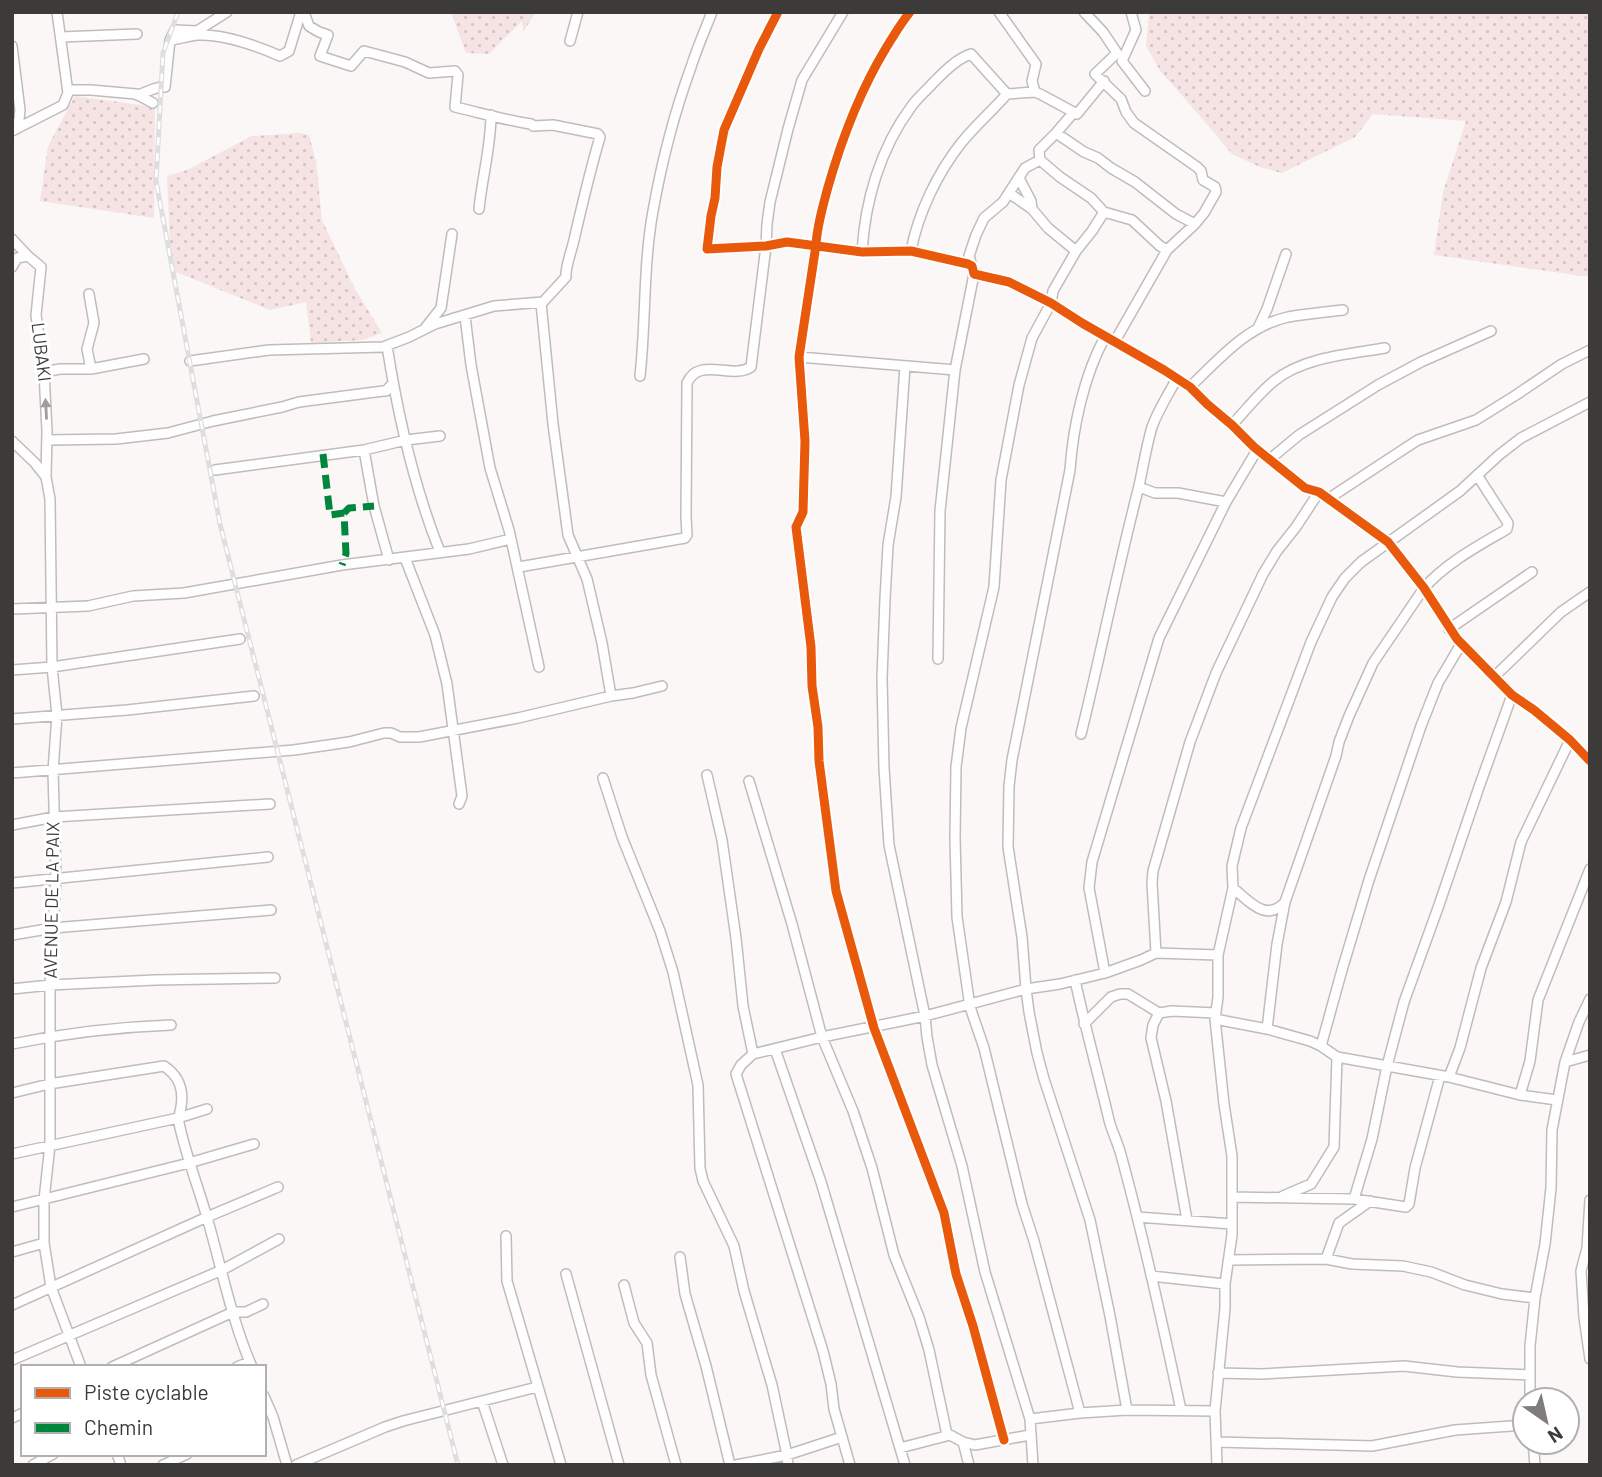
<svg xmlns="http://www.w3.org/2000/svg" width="1602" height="1477" font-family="Barlow,sans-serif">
  <defs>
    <pattern id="green-dots" width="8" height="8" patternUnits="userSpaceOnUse" patternTransform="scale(1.75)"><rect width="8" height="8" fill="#f6e3e3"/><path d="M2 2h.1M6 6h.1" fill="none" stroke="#d4c4c4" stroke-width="1.8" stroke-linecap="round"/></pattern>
  </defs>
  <rect width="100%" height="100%" fill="#fcf7f7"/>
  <path fill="url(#green-dots)" d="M451,12H536L523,32L522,21L489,54L466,53Z
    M1149,12H1590V277L1434,255L1443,192L1466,121L1373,114L1355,137L1282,173L1260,167L1232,154L1187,101L1161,72L1146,46Z
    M75,96L155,107L154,218L40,201L48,146Z
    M300,133L309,135L316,161L322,220L355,289L382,333L362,340L311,343L306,302L270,310L171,270L167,176L187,170L252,136Z"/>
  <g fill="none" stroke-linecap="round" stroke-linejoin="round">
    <g stroke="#c0bcbc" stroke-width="12">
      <path id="minor" d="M778,12L759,49L724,130L717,167L715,198L711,216L707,249L766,246L787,242L862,252L911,251L968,264L972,266L974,274L1009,282L1051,303L1082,323L1164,370L1190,387L1207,404L1232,425L1254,447L1305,488L1319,492L1388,542L1424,588L1457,639L1512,695L1534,710L1570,740L1590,761
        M910,12C901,23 894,35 886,48C860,91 842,138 828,187C823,206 817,225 816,245L799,357L805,441L803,512L796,527L811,647L812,686L818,727L819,761L836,891L874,1028L944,1213L956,1274L973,1326L1004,1440
        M999,12L1036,64L1032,81L1035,92
        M1084,12L1103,32L1117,53L1095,74L1121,99L1126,112L1134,123L1197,167L1201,171L1203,180L1215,187L1216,192L1204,213L1195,224L1167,250L1115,341
        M1131,12L1136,30L1122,61L1145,91
        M61,37L137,34
        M170,40C179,39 189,36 198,35C223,34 257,46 280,56L289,51L300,15L304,12L309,26L319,32L328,35L320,56L351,66L364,51L405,62L429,73L455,71L458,75L455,107C481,113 505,120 531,124L533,126L553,125L598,134L600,137C590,171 582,205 574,240C572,250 565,267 566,277L543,302L494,306L435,324L409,337L383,347L269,350L190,361
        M570,41L578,12
        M12,46L20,110L19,120L12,128
        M68,90H91L136,94L153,103
        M137,95C147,93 154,86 165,87L170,40L175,30L197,31L227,12
        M12,131L63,105L68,93L57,12
        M1056,133L1084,152L1098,158L1111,168L1135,182L1176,214L1195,224
        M1040,160L1060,177L1091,198L1104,212L1132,220L1160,246L1167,250
        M1019,178L1031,201L1032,209L1048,228L1076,251
        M1009,193L1032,209
        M479,209C482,178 491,146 491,115
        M12,239L28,256L41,267L36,315L44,372L47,431L46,477
        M911,251C918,213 938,172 962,142C976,125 993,110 1007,94L1035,92L1040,94L1077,114L1104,81
        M862,252C865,201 880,149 911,107C917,98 926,91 933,83C944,72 956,59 971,54L1007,94
        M972,266L969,256L976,235L984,218L1003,202L1025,168L1040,160L1039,150L1056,133L1074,112
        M12,267L17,258L28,256
        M89,294L94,323L87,349L91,369
        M541,303L553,424L568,535L587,579L602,643L611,696
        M465,316L471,365L490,468L509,530L539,667
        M426,327L441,308L452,234
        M1258,328L1267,309L1286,254
        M1105,337C1084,375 1073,427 1070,470L1012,760L1009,786L1008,847L1022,937L1026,989L1029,1012L1037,1053L1044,1079L1090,1220L1110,1316L1127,1410
        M387,346C398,416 414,487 440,552
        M799,357L955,370
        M905,366L896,497L888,545L885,599L882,678L884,768L889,845L925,1016L927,1037L932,1065L962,1166L985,1272L1030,1419L1033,1465
        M44,372L60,369H91L144,359
        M640,376C646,322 643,266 653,211C661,166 675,111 691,67C697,48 705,30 712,12
        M1190,387C1219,359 1247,326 1288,317C1306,314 1325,312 1343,310
        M1232,425C1246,410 1259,393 1274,381C1303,357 1350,354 1385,348
        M47,440L116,439L168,433L213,421L282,407L299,402L383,391H386L393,383
        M12,441L35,463L46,477L50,499L52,667L57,715L53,771L56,877L50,985V1145L44,1200V1243L51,1287L81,1367
        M364,450L374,506L389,560
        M1270,459L1299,435L1378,385L1421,362L1491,331
        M215,470L364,450L406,440L440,436
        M1139,487L1155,493H1178L1226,502
        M1328,499L1407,447L1418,440L1476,420L1516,395L1562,364L1590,350
        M405,558L435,635L447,684L462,796L459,804
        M519,567L685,538L687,535L686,517L687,383C699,356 732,380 751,367L766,246L767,224L770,202L788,129L802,80L843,12
        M12,609L88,606L133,596L184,593L342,565L469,549L511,539
        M1449,629L1532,572
        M938,659L940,511L955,370L974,274
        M12,670L52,667L240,639
        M1494,677L1561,612L1590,592
        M12,719L127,710L254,696
        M1081,734C1101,653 1117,571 1138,490C1143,469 1146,447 1152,427C1158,410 1168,395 1176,380
        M12,773L294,750L349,742L384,733H391L400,737H419L518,718L611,696L633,693L662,686
        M707,775L722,840L736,938L743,1006L753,1054L741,1065L736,1074L823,1351L831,1384L834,1409L850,1465
        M603,778L622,837L660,931L673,972L698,1085L700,1168L703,1181L734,1246L744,1291L772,1385L787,1455L788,1465
        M749,781L792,924L822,1037L853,1111L872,1168L894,1255L919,1317L929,1350L947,1435
        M12,825L54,817L270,804
        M12,883L268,857
        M1233,888C1249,901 1266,923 1285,902
        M12,935L53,928L271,910
        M1156,953L1152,883L1153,871L1190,742L1216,673L1263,574L1277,551L1296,527L1319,492
        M1105,973L1089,888L1092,862L1159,638L1226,502L1257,450
        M1075,980C1085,1027 1098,1073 1109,1120C1112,1132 1118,1143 1121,1155C1144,1239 1163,1325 1181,1410
        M12,989L50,985L155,980L275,978
        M1159,1013L1153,1025L1151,1038L1166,1101L1187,1220
        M1215,1019L1267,1029L1310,1041L1321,1046L1337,1057L1449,1077L1520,1095L1530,1061L1538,1000L1590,869
        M1084,1024L1111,997L1120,994H1128L1159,1013L1172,1011L1216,1013
        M1267,1029L1277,944L1285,902L1336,756L1339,742L1349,716L1373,663L1424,588C1446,563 1478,546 1507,529L1508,523L1477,475
        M12,1044C65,1033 117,1027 171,1025
        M1321,1046L1342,970L1369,880L1421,726L1438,683L1461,644
        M775,1049L821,1182L905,1465
        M753,1054L822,1037L925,1016L1026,989L1060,984L1105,973L1141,960L1156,953L1218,955
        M1565,1062L1590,1055
        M1449,1077L1460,1048L1481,968L1506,902L1521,842L1570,740
        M12,1093L49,1084L164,1066C179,1076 184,1089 181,1107C180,1113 178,1117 179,1123C186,1157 199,1188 208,1221C222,1270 232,1321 252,1367
        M1520,1095L1557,1100
        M12,1154L178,1118L207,1109
        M1283,1196L1311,1184L1334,1147L1337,1057
        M1232,1197L1354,1199L1406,1207L1409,1204L1415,1168L1440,1076
        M1354,1199L1372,1139L1387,1066L1404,1002L1439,905L1479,787L1512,695
        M1590,1200L1587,1248L1581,1271L1584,1317L1590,1359
        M12,1207L189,1163L254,1144
        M1137,1217L1232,1224
        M506,1236L507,1281L561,1465
        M12,1252L44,1243
        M680,1257L685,1294L706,1366L730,1465
        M1326,1259L1339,1223L1370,1201
        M1229,1260L1326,1259L1352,1264L1403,1266L1431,1272L1465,1285L1502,1294L1535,1298
        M566,1274L619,1465
        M1151,1276L1225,1284
        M624,1285L634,1323L647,1343L651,1375L676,1465
        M12,1305L207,1217L278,1187
        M12,1360L222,1270L279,1239
        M112,1367L233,1312H246L263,1304
        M237,1367L249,1362
        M1218,1373L1261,1374L1404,1366L1457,1372L1530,1375
        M264,1396L273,1417L287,1465
        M1530,1400V1346L1535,1298L1545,1244L1551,1188L1552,1130L1565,1062L1579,1022L1590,999
        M482,1401L503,1465
        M1080,1413L1034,1241L1022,1204L984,1048L970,1007L957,917L955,838L956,767L961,728L994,587L1001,480L1019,385L1032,338L1051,303L1053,291L1076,251L1092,231L1104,212
        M12,1418L23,1413
        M1030,1419L1080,1413L1127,1410L1215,1411
        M963,1442L969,1465
        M1217,1442L1372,1446L1455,1430L1525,1425
        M1533,1442L1535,1465
        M900,1448L950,1435L963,1442L975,1445L1030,1435
        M117,1454L121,1465
        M33,1465L53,1454
        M163,1465L187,1454
        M296,1465L385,1427L403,1421L537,1387
        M736,1465L787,1455L842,1437
        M1217,1465L1215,1411L1225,1308V1284L1232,1235V1156L1224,1104L1215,1019L1218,997V955L1233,888L1232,866L1241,828L1311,642L1332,597L1345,578L1361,562L1460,491L1499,455L1521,438L1590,402"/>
    </g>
    <use href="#minor" stroke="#fffefe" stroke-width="9"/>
    <g stroke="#dfdede" stroke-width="5">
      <path id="rail" d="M178,12L163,53L156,181L220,524L458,1465"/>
    </g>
    <use href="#rail" stroke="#fff" stroke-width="2.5" stroke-dasharray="8" stroke-linecap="butt"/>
    <path stroke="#00873e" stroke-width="7" stroke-dasharray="14 7" stroke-linecap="butt" d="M323,454L330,515L344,513L346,554L342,565
      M344,513L349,508L374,506"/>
    <g stroke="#fff" stroke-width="13">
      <path id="cycleway" d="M778,12L759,49L724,130L717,167L715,198L711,216L707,249L766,246L787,242L862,252L911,251L968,264L972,266L974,274L1009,282L1051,303L1082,323L1164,370L1190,387L1207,404L1232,425L1254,447L1305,488L1319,492L1388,542L1424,588L1457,639L1512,695L1534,710L1570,740L1590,761
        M910,12C901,23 894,35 886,48C860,91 842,138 828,187C823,206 817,225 816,245L799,357L805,441L803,512L796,527L811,647L812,686L818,727L819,761L836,891L874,1028L944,1213L956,1274L973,1326L1004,1440"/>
    </g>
    <use href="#cycleway" stroke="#e8590c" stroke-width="9"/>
  </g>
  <defs><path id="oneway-solid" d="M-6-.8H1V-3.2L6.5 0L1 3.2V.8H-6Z" transform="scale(1.75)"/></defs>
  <use fill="#9e9c9c" href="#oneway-solid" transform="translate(46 409) rotate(-93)"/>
  <g text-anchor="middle" stroke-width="6" stroke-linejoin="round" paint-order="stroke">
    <g font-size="18" fill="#3d3a3a" stroke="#fff">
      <text transform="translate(41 352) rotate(83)" y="6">LUBAKI</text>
      <text transform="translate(52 900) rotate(-89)" y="6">AVENUE DE LA PAIX</text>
    </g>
  </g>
  <rect width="1602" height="1477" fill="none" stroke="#3d3a3a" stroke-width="28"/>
  <rect x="21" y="1365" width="245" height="91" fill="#ffffff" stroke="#b1b0b0" stroke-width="2"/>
  <rect x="35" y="1388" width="35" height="10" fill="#e8590c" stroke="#b1b0b0" stroke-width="2"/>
  <text x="84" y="1400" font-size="21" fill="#3d3a3a">Piste cyclable</text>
  <rect x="35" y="1423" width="35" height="10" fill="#00873e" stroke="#b1b0b0" stroke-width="2"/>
  <text x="84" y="1435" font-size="21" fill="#3d3a3a">Chemin</text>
  <g transform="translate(1546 1421) rotate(146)"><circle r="33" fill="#ffffff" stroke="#b1b0b0" stroke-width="2"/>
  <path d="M0-5L12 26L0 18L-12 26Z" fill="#807c7c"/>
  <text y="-10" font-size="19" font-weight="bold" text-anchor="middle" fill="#3d3a3a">N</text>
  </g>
</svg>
